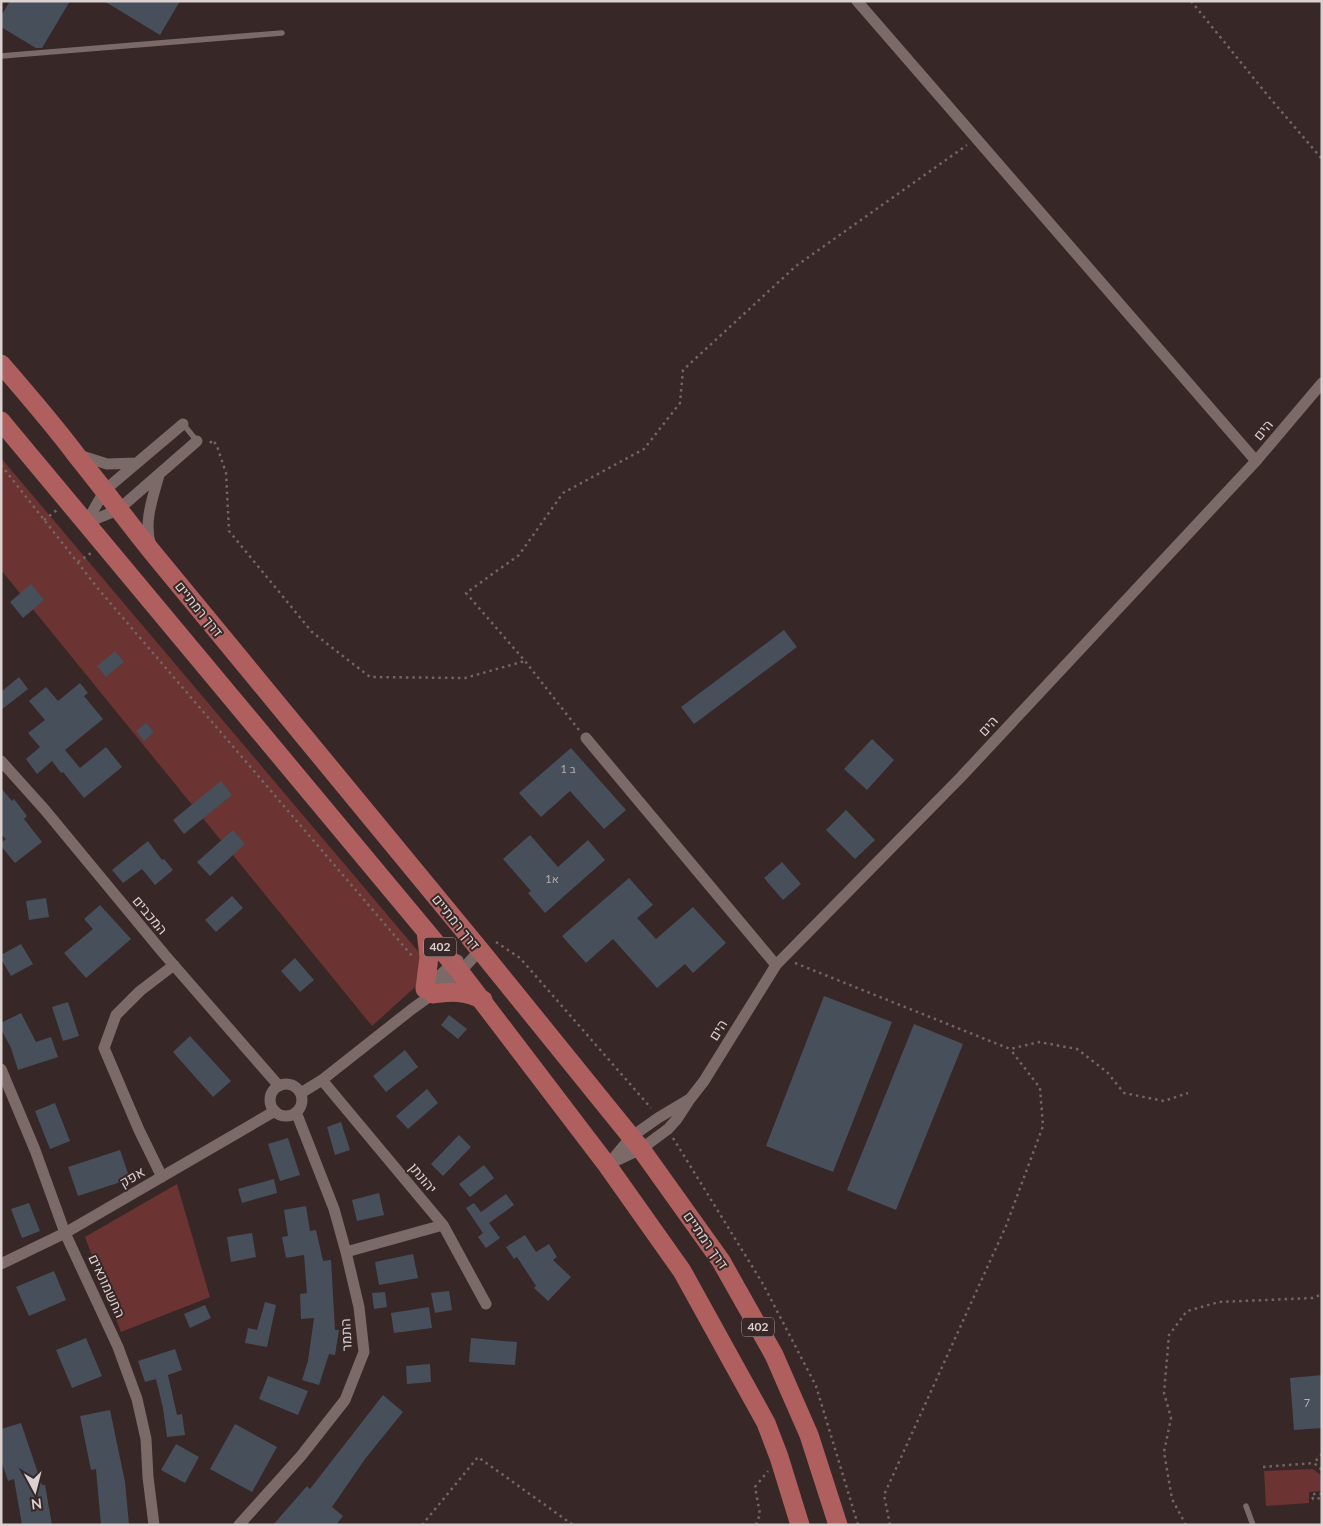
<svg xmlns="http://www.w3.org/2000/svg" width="1323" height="1526" font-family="Lato,Heebo,sans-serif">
  <rect width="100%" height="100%" fill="#372827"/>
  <path fill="#6b3331" d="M1,458L434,970L372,1026L1,570Z
    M177,1184L210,1297L121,1332L85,1237Z
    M1313,1469L1322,1476V1491L1309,1492V1503L1266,1506L1264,1471Z"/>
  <path fill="#474f5b" d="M10,1H70L42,48H36L1,27V16Z
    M104,1H180L160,35Z
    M31,584L44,600L23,618L10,602Z
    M784,630L797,647L694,724L681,707Z
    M115,651L124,662L106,677L97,666Z
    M19,677L28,689L1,710V692Z
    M80,683L88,693L84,696L103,719L65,750L80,768L106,747L122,767L84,798L63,772L61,773L52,761L37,774L26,759L40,747L28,733L45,720L29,701L46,687L58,701Z
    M146,723L154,732L144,741L136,731Z
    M872,739L894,760L867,790L844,769Z
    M571,748L626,810L604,829L570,791L541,817L519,793Z
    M221,781L232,795L184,834L173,820Z
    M1,788L12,801L14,799L27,816L24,819L42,842L15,863L1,846V843L6,839L1,834Z
    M846,810L875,840L855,859L826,830Z
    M233,830L245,844L210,876L197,862Z
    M530,835L558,867L588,840L605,860L545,913L528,893L531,891L503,859Z
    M148,841L162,860L164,859L173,870L155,885L142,869L123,883L112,870Z
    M782,862L801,884L783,900L764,878Z
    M629,878L653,905L637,918L656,939L693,907L726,943L693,973L685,964L657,988L613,939L586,963L562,936Z
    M232,896L243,908L216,932L205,920Z
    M46,898L49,917L29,920L26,901Z
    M100,905L131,939L86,978L64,953L93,929L84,919Z
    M21,944L33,964L11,976L1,959V955Z
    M295,958L314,980L300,992L281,971Z
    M824,996L892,1022L833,1172L766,1146Z
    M68,1002L79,1036L63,1041L52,1007Z
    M21,1013L36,1042L51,1037L58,1057L18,1070L11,1048L1,1029V1023Z
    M449,1015L467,1029L458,1039L441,1025Z
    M914,1024L963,1044L896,1210L847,1190Z
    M190,1036L231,1081L213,1097L173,1052Z
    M405,1050L418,1067L386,1092L373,1076Z
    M427,1089L438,1103L408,1129L396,1116Z
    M55,1103L70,1141L50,1149L35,1111Z
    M341,1122L350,1150L335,1155L327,1127Z
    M459,1135L471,1147L443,1176L431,1164Z
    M288,1138L300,1175L280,1181L268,1144Z
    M120,1150L130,1179L78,1196L68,1167Z
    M484,1165L494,1178L470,1197L459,1184Z
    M274,1179L277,1193L242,1203L238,1189Z
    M379,1193L384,1215L357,1221L352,1200Z
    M506,1194L514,1205L489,1223L500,1238L486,1248L478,1237L483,1233L466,1208L474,1203L481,1212Z
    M29,1203L40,1231L22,1238L11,1209Z
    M306,1206L310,1231L316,1230L323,1261L331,1260L335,1330H339L335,1355L329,1354L319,1385L302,1380L308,1361L314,1318L301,1319L300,1294L307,1293L304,1255L286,1258L282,1237L288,1236L284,1210Z
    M252,1233L256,1257L231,1262L227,1237Z
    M525,1235L536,1252L549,1244L557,1257L553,1260L571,1277L548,1301L534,1288L536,1286L517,1257L514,1259L506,1247Z
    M413,1254L418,1278L379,1285L375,1262Z
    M54,1271L66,1300L29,1316L16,1287Z
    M449,1291L452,1310L435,1313L431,1293Z
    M385,1292L387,1307L374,1309L372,1293Z
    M265,1302L276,1305L267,1347L245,1343L248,1328L257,1330Z
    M205,1305L211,1318L190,1328L184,1314Z
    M429,1307L432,1328L394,1333L391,1313Z
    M86,1338L102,1376L72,1388L56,1350Z
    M471,1338L517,1342L515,1365L469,1362Z
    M175,1349L182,1370L168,1375L177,1415L182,1414L185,1435L167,1437L163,1408L156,1379L145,1382L138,1361Z
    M430,1364L431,1382L407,1384L406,1366Z
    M1322,1375V1428L1294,1430L1290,1378Z
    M268,1376L308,1391L298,1415L259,1399Z
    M383,1395L403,1412L365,1459L332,1507L343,1516L336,1525H273L307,1486L310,1489Z
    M110,1410L125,1482L129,1525H101L96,1469L91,1470L80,1416Z
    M21,1423L42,1485H45L52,1525H22L14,1479L8,1481L1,1460V1429Z
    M235,1424L277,1447L252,1492L210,1469Z
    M176,1444L199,1457L185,1483L161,1470Z"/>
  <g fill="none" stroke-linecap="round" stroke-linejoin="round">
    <path stroke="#736564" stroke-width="2.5" stroke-dasharray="2.5 4" stroke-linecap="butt" d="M1191,1L1269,97L1322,159
      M210,443L213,440L217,446L226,473L229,531L312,632L370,677L465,678L525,661
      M1,465L100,591L413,957
      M44,520L57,510
      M78,562L91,553
      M579,730L525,661L466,593L519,555L563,493L644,449L680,403L683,370L796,266L967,145
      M496,942L520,958L651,1108
      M795,963L1010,1049L1039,1042L1077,1049L1107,1072L1124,1093L1164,1101L1188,1093
      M673,1138L763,1284L816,1386L858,1525
      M1322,1454L1314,1463L1322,1470
      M1263,1467L1314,1463
      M1322,1494H1312L1313,1499L1322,1498
      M422,1525L478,1457L573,1525
      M756,1525L760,1514L755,1487L768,1471
      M890,1525L884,1495L1006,1226L1043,1126L1040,1088L1010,1049
      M1186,1525L1172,1499L1164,1452L1171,1418L1164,1393L1169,1335L1187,1311L1219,1302L1313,1298L1322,1294"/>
    <path stroke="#7c6a69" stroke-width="5.5" d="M1,56L282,33
      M183,424L197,441
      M1246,1506L1253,1525"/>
    <path stroke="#7c6a69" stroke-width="11" d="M857,1L1256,461
      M79,455L107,464L136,463
      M86,523L105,490L183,424
      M86,523L118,510L197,441
      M151,546C143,523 153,497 159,475
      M586,738L776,965
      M1,761L45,810L164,954L279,1086
      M425,989L453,963L458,960
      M1,1069L35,1150L65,1233L118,1347L137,1399L146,1439L148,1477L154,1525
      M322,1080L443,1225L486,1304
      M270 1100a16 16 0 1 1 32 0a16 16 0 1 1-32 0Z
      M301,1093L322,1080L412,1009L433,994L460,972L480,950
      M611,1161L631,1137L658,1118L688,1100
      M607,1165L641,1149L668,1129L677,1119L690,1099L704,1081L776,965L960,778L1256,461L1322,383
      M162,1177L139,1130L104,1048L116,1015L140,991L174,965
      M346,1252L443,1225
      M1,1264L65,1233L275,1111
      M239,1525L301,1456L345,1400L364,1352L359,1307L346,1252L334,1209L296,1112"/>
    <path stroke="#af605e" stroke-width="19" d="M1,364C27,394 53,424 77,456C103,488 127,521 153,553L480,950L641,1149L721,1261L774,1355L809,1435L838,1525
      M1,421L460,972L607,1165L682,1271L766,1423L779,1457L800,1525
      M425,989L429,957L426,931
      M433,994C451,991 466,991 483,1000"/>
  </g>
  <g text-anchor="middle" stroke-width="4" stroke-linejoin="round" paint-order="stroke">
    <g font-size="11" fill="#b6b0b3">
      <text x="568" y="773">1 ב</text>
      <text x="552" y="883">1א</text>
      <text x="1307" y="1407">7</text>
    </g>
    <g fill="#372827" stroke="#aa9e9d" stroke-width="1">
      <rect x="424" y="937.5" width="32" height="19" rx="4"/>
      <rect x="742" y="1317.5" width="32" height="19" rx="4"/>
    </g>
    <g font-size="12" font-weight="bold" fill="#dbd1d0">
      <text x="440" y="951">402</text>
      <text x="758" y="1331">402</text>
    </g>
    <g font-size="14" fill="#dbd1d0" stroke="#372827">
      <text transform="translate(1263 430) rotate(-50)" y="5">הים</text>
      <text transform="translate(199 609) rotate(51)" y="5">דרך רמתיים</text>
      <text transform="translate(988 726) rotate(-47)" y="5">הים</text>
      <text transform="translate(150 915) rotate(50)" y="5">המכבים</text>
      <text transform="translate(456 922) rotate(51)" y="5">דרך רמתיים</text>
      <text transform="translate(718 1030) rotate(-58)" y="5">הים</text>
      <text transform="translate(132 1177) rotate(-30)" y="5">אפק</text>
      <text transform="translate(423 1178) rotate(50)" y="5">יהונתן</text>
      <text transform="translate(706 1240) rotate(55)" y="5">דרך רמתיים</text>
      <text transform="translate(107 1286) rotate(65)" y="5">החשמונאים</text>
      <text transform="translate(346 1335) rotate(-93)" y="5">התמר</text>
    </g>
  </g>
  <rect width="1323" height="1526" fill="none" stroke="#dbd1d0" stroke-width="5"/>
  <g transform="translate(35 1491) rotate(173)" stroke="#372827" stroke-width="4" paint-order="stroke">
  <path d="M0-4L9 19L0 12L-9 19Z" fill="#dbd1d0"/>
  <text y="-8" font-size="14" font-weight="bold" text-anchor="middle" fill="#dbd1d0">N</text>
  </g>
</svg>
